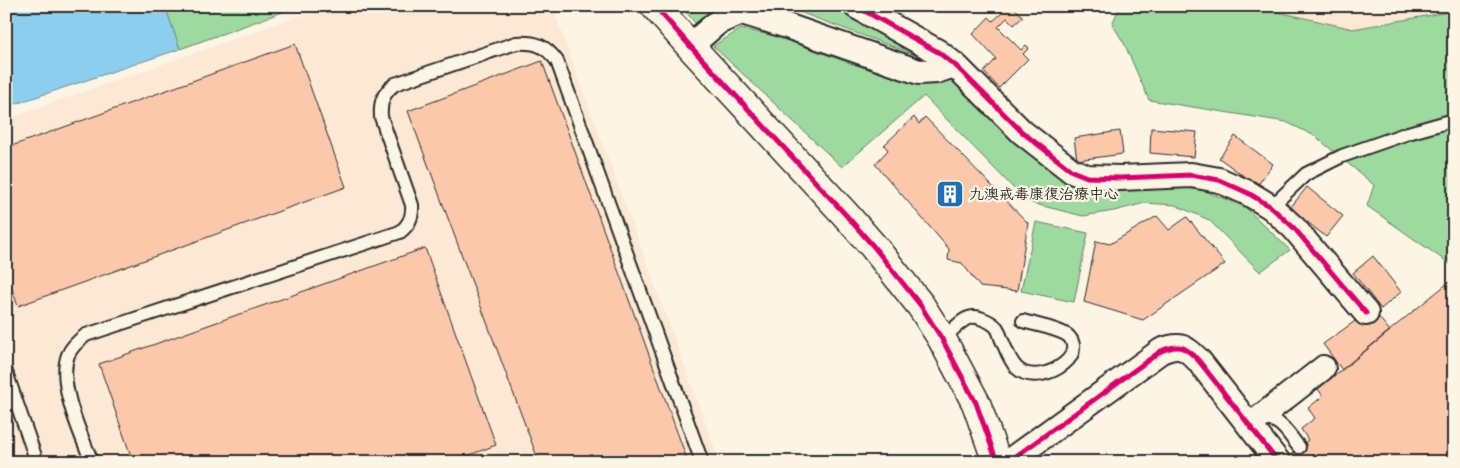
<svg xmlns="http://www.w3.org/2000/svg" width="1460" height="468" font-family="'Balsamiq Sans','LXGW WenKai TC',sans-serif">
  <rect width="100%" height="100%" fill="#fcf5e5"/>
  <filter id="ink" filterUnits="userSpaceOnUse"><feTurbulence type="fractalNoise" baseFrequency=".02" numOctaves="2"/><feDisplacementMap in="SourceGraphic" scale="10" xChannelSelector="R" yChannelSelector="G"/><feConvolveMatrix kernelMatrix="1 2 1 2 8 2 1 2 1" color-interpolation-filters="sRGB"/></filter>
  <g filter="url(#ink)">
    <path fill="#fce8d4" d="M328,6H552L720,462H6V119Z
      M1252,6H1454V12L1353,29Z"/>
    <path fill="#9ed9a0" stroke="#648266" d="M165,6H299L180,49Z
      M681,6H716L696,24Z
      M783,6H833L929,60Z
      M1120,6H1252L1353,29L1454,11V267L1367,206L1374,185L1315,136L1286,122L1149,100L1124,43L1112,24Z
      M741,29L776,36L841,60L902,80L928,83L951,77L1011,136L1058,175L1094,188L1195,187L1245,207L1290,250L1260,272L1209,220L1175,205L1145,203L1114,211L1083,216L1027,202L924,96L842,167L713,46Z
      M1036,222L1088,233L1074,302L1021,291Z"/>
    <path fill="#8dceef" stroke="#668da1" d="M6,6H165L180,49L6,107Z"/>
    <path fill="#fcc8ac" stroke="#2b2b2b" d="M1001,6H1013L1023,17L1014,25L1007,18L998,27L1021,50L1026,45L1029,48L1023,54L1028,59L999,88L984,72L996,59L973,34L989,17L993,21L1002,13L998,9Z
      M295,44L346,187L18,306L6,273V148Z
      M542,61L688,462H539L408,111Z
      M914,117L919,124L925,117L1028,223L1017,291L980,287L962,263L948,260L949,249L875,164L888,150L884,145Z
      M1151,128L1197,132L1194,157L1150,153Z
      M1120,131L1123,154L1077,160L1074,138Z
      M1235,136L1273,164L1257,186L1219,158Z
      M1307,187L1343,216L1326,237L1290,208Z
      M1157,216L1169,230L1187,217L1225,264L1143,320L1084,302L1096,241L1110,244Z
      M425,248L496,445L451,462H133L99,364Z
      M1373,256L1401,292L1381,309L1353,273Z
      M1454,278V462H1297L1291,454L1308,440L1301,429L1315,418L1308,408L1323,396L1318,389Z
      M1372,309L1390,331L1342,370L1323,344Z"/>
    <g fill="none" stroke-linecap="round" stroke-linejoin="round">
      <g stroke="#2b2b2b" stroke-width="16">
        <path id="service" d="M1271,207L1306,174L1342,156L1408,133L1454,120
          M942,339C950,333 957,324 966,319C970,317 976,316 980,318C986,320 993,323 997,328C999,331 1000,335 1001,338C1010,359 1015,379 1042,374C1056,371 1075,360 1073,345C1072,340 1071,338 1067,335C1056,328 1036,325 1023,321
          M6,372L37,462
          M1266,420C1281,418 1290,437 1299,447
          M1246,421L1322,362H1324L1328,364L1329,369L1326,373L1253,430
          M92,462C81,435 57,383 68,355C72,346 79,340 86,335L400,232C409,225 413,217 412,205L381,117C380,102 383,93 395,84L516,43C536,42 545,45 557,61L702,462"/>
      </g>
      <g stroke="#2b2b2b" stroke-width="28">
        <path id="minor" d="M856,6L938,52L957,67L1022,132L1072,171L1087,177L1120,178L1191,175L1219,180L1248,193L1271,207L1294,228L1366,313
          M690,46L718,22L742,12L781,24L919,72L936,71L954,65
          M1008,462L1161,351C1180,343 1186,347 1199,361L1278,462"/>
      </g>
      <g stroke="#2b2b2b" stroke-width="31">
        <path id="tertiary" d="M655,6L690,46L845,214L874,247L921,306L942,339L976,403L997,462"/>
      </g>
      <use href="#service" stroke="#fcf5e5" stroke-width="12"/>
      <use href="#minor" stroke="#fcf5e5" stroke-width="24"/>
      <use href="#tertiary" stroke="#fcf5e5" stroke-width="28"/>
      <g stroke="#fcf5e5" stroke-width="8">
        <path id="cycleway" d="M655,6L690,46L845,214L874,247L921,306L942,339L976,403L997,462
          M856,6L938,52L957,67L1022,132L1072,171L1087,177L1120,178L1191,175L1219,180L1248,193L1271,207L1294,228L1366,313
          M1008,462L1161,351C1180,343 1186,347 1199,361L1278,462"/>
      </g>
      <use href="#cycleway" stroke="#d6006c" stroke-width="5"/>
    </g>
  </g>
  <defs>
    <g id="building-square" transform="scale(1.4375)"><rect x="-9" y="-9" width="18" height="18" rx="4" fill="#1f6fb2" stroke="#fcf5e5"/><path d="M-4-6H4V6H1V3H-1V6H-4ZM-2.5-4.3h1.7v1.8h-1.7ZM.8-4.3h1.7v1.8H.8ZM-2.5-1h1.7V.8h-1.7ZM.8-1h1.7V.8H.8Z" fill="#fff"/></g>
  </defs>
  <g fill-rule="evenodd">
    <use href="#building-square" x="950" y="194"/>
  </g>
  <g text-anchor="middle" stroke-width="4.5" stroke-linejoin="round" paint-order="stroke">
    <g font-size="15" fill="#2b2b2b" stroke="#fcf5e5" text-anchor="start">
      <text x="969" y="199">九澳戒毒康復治療中心</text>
    </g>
  </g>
  <rect width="1460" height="468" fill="none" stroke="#fcf5e5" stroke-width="25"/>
  <rect x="12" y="12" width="1435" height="443" fill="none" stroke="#2b2b2b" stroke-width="2" filter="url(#ink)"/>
</svg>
